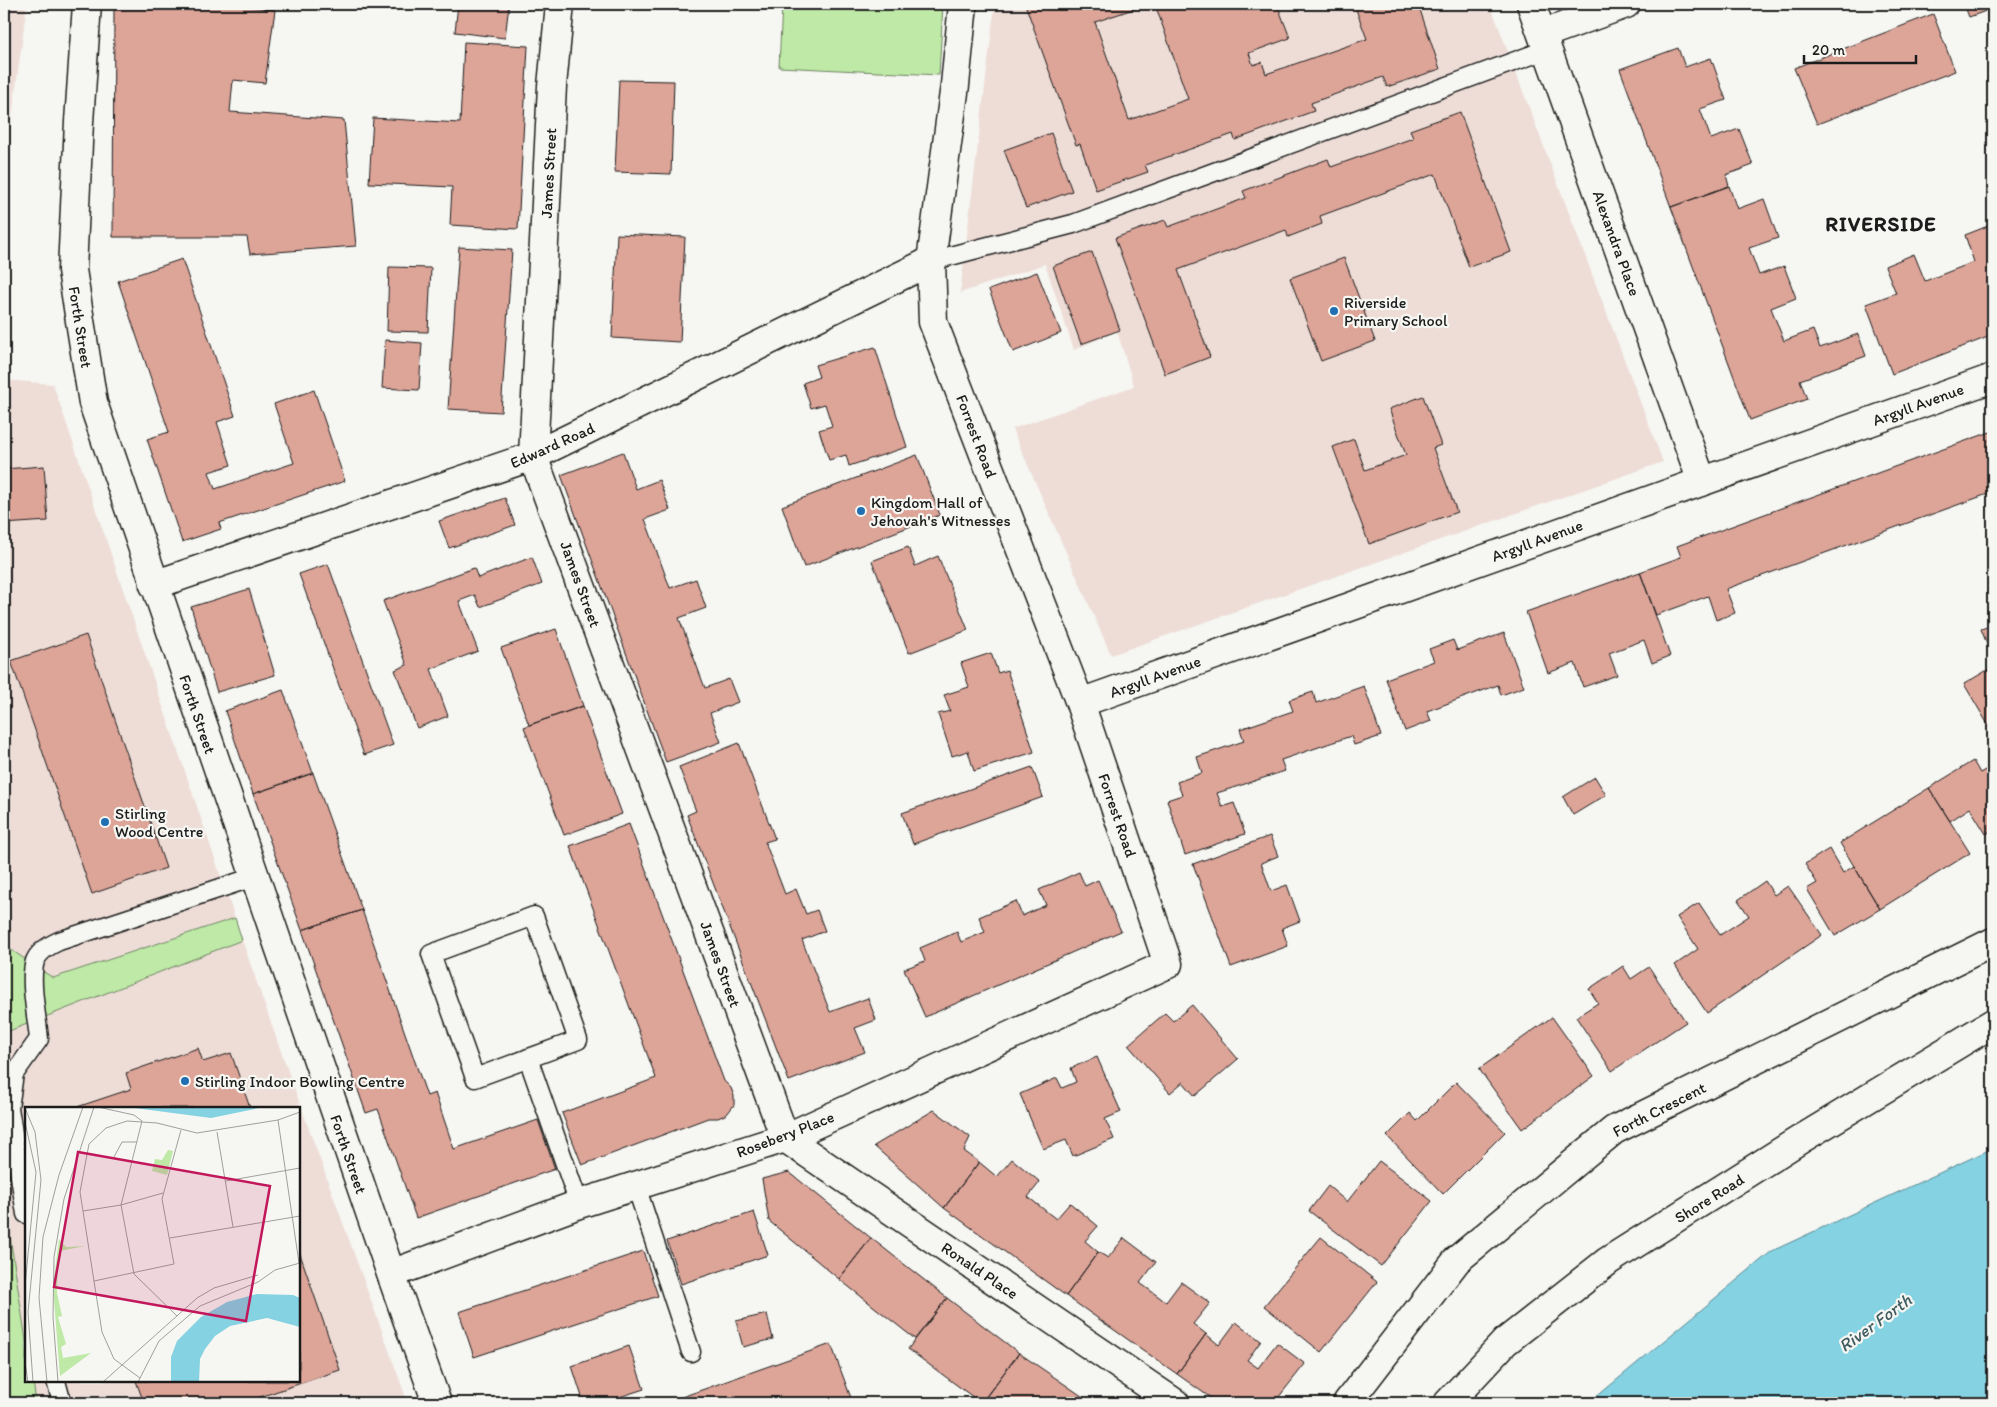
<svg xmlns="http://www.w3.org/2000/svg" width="1997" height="1407" font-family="Itim,sans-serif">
  <rect width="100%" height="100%" fill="#f6f6f2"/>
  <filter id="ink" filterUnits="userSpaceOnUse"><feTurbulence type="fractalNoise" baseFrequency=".02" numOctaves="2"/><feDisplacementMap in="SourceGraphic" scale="10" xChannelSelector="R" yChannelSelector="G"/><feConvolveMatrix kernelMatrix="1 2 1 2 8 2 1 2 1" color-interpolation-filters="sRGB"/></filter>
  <g filter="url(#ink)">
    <path fill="#eeddd7" d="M4,4H27L4,177Z
      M995,4H1490L1663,462L1111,655L1012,429L1134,386L1117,331L1074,350L1045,264L960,293Z
      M4,380L53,384L235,918L52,978L4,945Z
      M242,940L278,1043L408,1403H36L33,1381H299V1108H26V1340L4,1198V1033Z"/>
    <path fill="#bee9a6" stroke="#6d8261" d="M782,4H943L939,75L779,67Z
      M235,918L242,940L4,1033V945L53,978Z
      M4,1198L26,1340V1381H33L36,1403H4Z"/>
    <path fill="#84d2e2" stroke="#5a8993" d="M1993,1148V1403H1589L1772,1251Z"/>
    <path fill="#dda498" stroke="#1c1c1c" d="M114,4H229L275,10L265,83L233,80L230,112L344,120L356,246L250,254L247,237H113Z
      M458,4H509L505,38L455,32Z
      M669,4H738V8Z
      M1025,4H1148L1095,22L1129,120L1188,99L1155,4H1277L1290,38L1249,53L1253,65L1262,62L1266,74L1367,39L1354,4H1418L1440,69L1387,87L1383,77L1311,103L1314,111L1235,140L1233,134L1145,165L1148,172L1096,190L1080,144L1076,145Z
      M1964,4H1983L1986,11L1969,17Z
      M1933,14L1955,71L1817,124L1794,68Z
      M464,42L528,46L518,229L450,225L452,187L369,183L373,118L460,123Z
      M1678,48L1685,67L1711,58L1726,100L1700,109L1711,139L1739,129L1753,165L1726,175L1729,186L1671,207L1620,69Z
      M619,80L674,81L671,174L615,172Z
      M1460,112L1511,252L1469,267L1435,174L1320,216L1322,224L1288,237L1286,230L1178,270L1210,357L1165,374L1115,238L1165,220L1168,227L1246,198L1243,191L1328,159L1331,167L1413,138L1410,130Z
      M1051,133L1072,191L1026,208L1004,150Z
      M1729,186L1737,209L1764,199L1778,238L1749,248L1759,275L1784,266L1796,298L1771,308L1784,341L1813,330L1820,348L1858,334L1866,356L1800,380L1807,399L1750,420L1671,207Z
      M1993,224V335L1892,374L1866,304L1896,293L1885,266L1914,254L1925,281L1974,262L1965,235Z
      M617,234L685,237L680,342L612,338Z
      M459,247L512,250L501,412L448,409Z
      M1092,252L1120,330L1081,344L1053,266Z
      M1344,258L1375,341L1321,361L1290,278Z
      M182,259L235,416L217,422L231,465L209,472L215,489L294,463L274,404L314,390L345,481L219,523L221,529L182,542L147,439L169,432L118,281Z
      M389,267L431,268L428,332L387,331Z
      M1037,272L1061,333L1013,352L989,290Z
      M385,340L422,343L419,390L382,388Z
      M875,347L907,447L849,466L846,455L829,460L819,430L832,426L825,404L811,408L803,383L819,377L815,365Z
      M1423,396L1441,445L1433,448L1457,512L1369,544L1333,447L1354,439L1365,470L1406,455L1389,409Z
      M1993,431V492L1726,589L1735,613L1716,620L1708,596L1656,615L1640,572L1681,557L1677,546Z
      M623,452L636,489L659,480L670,510L645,519L670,588L696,579L706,608L679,618L705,688L729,679L738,702L710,713L721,742L666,762L561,475Z
      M917,455L940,515L804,567L782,506Z
      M44,466L48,521L4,524V469Z
      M505,498L515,525L449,548L439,521Z
      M908,547L915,566L938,556L968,630L909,653L872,561Z
      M532,557L542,584L480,607L475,595L459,601L478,651L431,669L448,716L417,728L395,670L407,665L383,601L474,568L478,578Z
      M328,564L393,745L364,755L299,574Z
      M1640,572L1670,656L1652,663L1644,640L1609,653L1617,675L1583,687L1575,663L1548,673L1526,612Z
      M249,589L275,675L217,692L191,607Z
      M1993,625V656L1992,657L1981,629Z
      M556,629L583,706L529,725L501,648Z
      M1504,633L1524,687L1501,695L1498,685L1427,711L1431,721L1405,731L1386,679L1434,661L1429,649L1453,640L1457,650Z
      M86,635L166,868L92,894L11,661Z
      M991,653L998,673L1007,670L1034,752L974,771L968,751L952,756L938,714L950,711L944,695L969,687L961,663Z
      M1989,669L1993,676V733L1964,684Z
      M1364,686L1381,736L1354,745L1351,736L1281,760L1285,771L1217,793L1222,807L1234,803L1245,834L1185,855L1167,800L1182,795L1177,782L1202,773L1197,757L1244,741L1240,729L1293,711L1289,700L1313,692L1316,703Z
      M283,690L313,773L253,794L225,711Z
      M583,706L622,814L564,835L524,727Z
      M739,743L775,839L765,842L785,894L796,889L806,914L817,910L825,931L802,940L830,1012L868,998L876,1020L855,1028L865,1052L789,1081L687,815L696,811L679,767Z
      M1973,761L1980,773L1992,766L1993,767V830L1986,834L1970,808L1950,821L1929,788Z
      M1032,767L1043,797L913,844L902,813Z
      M313,773L362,910L302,930L253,794Z
      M1595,777L1606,795L1573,815L1563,797Z
      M1929,788L1970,853L1880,909L1840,843Z
      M629,824L724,1081L731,1088L734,1096V1105L727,1114L718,1118H708L582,1165L562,1113L656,1078L570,846Z
      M1270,836L1278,856L1261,863L1271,891L1287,885L1300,921L1282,928L1288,946L1231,967L1193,864Z
      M1829,849L1843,873L1854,866L1880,909L1835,936L1807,889L1817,883L1805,864Z
      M1079,872L1085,886L1098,880L1121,931L925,1017L904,969L925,961L920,948L957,932L961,942L985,932L979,917L1016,901L1022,916L1046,905L1039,890Z
      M1765,881L1774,895L1788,886L1822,935L1707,1013L1675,965L1698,949L1677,917L1699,903L1720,935L1749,916L1738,900Z
      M362,910L427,1096L435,1093L454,1149L538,1120L555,1169L416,1218L378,1109L366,1113L302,930Z
      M1623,966L1631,979L1649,967L1686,1022L1612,1071L1576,1017L1598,1003L1589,989Z
      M1192,1005L1238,1059L1195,1096L1183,1082L1170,1093L1128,1045L1165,1013L1173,1021Z
      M1552,1017L1594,1076L1522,1129L1479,1069Z
      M198,1048L203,1062L231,1053L250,1108H74L131,1089L126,1073Z
      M1097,1057L1121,1112L1105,1119L1114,1139L1073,1156L1066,1140L1043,1149L1020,1094L1057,1078L1062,1088L1076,1082L1071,1068Z
      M1456,1082L1505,1132L1443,1194L1387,1136L1410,1113L1417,1121Z
      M934,1110L970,1137L964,1151L979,1162L944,1208L874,1146Z
      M1012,1159L1040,1182L1028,1197L1056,1219L1070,1203L1098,1226L1085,1241L1098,1252L1066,1296L944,1208L979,1162L997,1177Z
      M1379,1161L1432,1201L1381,1266L1309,1211L1328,1186L1347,1202Z
      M789,1172L871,1238L839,1279L769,1221L762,1179Z
      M754,1212L768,1255L681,1284L667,1241Z
      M1321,1237L1377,1282L1321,1352L1264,1306Z
      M871,1238L947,1298L915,1339L839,1279Z
      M1124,1238L1156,1262L1140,1283L1166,1302L1181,1282L1210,1303L1193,1324L1206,1334L1177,1374L1066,1296L1098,1252L1108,1258Z
      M299,1251L340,1370L257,1398L259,1403H229L228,1401L221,1403H144L136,1381H299Z
      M643,1251L658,1296L474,1357L459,1312Z
      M947,1298L1019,1353L981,1403L908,1349Z
      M767,1314L773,1339L743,1347L736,1321Z
      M1236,1322L1261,1341L1247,1360L1258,1368L1277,1343L1305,1364L1274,1403H1218L1177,1374L1206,1334L1219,1345Z
      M831,1344L851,1398L836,1403H665Z
      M629,1346L644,1389L601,1403H584L572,1366Z
      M1019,1353L1092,1403H994L986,1397Z
      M513,1397L515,1403H495Z"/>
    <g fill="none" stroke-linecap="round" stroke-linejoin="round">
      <g stroke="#1c1c1c" stroke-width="21">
        <path id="service" d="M931,261L1073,224L1548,49
          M534,916L578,1040L475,1078L431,954Z
          M528,1058L579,1204
          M636,1186L691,1352
          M26,1214L9,1108L14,1074L39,1039C37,1017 29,981 35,961C39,951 50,945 59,941L254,877
          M56,1381L62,1403"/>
      </g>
      <g stroke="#1c1c1c" stroke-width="31">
        <path id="minor" d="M87,4L79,122L72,270L93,403L391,1274L437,1403
          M560,4L552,86L533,456L785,1138L1175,1403
          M1531,4L1702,482
          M1543,34L1626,4
          M154,585L533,456L931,261
          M1080,703L1993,378
          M391,1274L579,1204L785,1138L1168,964L1080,703L933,322L931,261L955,85L963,4
          M1347,1403L1457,1260L1614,1130L1993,942
          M1448,1403L1505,1342L1608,1261L1801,1139L1993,1023"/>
      </g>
      <use href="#service" stroke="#f6f6f2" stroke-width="18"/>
      <use href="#minor" stroke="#f6f6f2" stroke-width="28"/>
      <path stroke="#1c1c1c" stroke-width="4" d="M4,44L9,4"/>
    </g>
  </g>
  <g fill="#1f6fb2" stroke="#f6f6f2" stroke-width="2">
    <circle cx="1334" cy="311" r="5"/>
    <circle cx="861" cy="511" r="5"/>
    <circle cx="105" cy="822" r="5"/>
    <circle cx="185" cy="1081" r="5"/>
  </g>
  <g text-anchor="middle" stroke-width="4.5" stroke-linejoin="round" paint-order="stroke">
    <g font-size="16" fill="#1c1c1c" stroke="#f6f6f2">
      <text transform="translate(548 173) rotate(-87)" y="6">James Street</text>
      <text transform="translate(1617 243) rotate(70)" y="6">Alexandra Place</text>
      <text transform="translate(81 327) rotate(81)" y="6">Forth Street</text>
      <text transform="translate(1918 404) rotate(-20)" y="6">Argyll Avenue</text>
      <text transform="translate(977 436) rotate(69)" y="6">Forrest Road</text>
      <text transform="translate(552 445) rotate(-24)" y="6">Edward Road</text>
      <text transform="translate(1537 540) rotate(-20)" y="6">Argyll Avenue</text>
      <text transform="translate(581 584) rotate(70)" y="6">James Street</text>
      <text transform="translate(1155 676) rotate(-20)" y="6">Argyll Avenue</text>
      <text transform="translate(198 714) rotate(71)" y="6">Forth Street</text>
      <text transform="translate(1118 815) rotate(71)" y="6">Forrest Road</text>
      <text transform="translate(721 964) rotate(70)" y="6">James Street</text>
      <text transform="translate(1659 1109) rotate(-27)" y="6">Forth Crescent</text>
      <text transform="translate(785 1134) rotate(-21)" y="6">Rosebery Place</text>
      <text transform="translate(349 1154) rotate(71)" y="6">Forth Street</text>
      <text transform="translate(1709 1198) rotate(-32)" y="6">Shore Road</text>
      <text transform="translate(980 1270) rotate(34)" y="6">Ronald Place</text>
    </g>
    <g font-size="16" fill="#1c1c1c" stroke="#f6f6f2" text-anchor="start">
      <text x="1344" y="308">Riverside<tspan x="1344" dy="18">Primary School</tspan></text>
      <text x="871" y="508">Kingdom Hall of<tspan x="871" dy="18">Jehovah's Witnesses</tspan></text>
      <text x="115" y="819">Stirling<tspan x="115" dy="18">Wood Centre</tspan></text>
      <text x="195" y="1087">Stirling Indoor Bowling Centre</text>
    </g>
    <g font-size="18" font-style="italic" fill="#405c61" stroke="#f6f6f2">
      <text transform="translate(1875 1323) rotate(-36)" y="6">River Forth</text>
    </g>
    <g font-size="21" font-weight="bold" letter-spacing="1" fill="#1c1c1c" stroke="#f6f6f2">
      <text x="1881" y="231">RIVERSIDE</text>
    </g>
  </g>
  <g transform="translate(25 1107)">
    <rect width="275" height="275" fill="#f6f6f2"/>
    <path d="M143,43L148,44L142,68L127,64L130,52L137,53ZM34,132L41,140L60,139L35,144L33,153L32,186L37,209L33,210L41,237L36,240L38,251L66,246L35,269L28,180Z" fill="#bee9a6"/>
    <path d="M102,0H239L186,11ZM232,187L268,188L275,191V220L242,211L205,219L190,229L180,242L175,252L174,275H146V250L152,234L176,210L202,195Z" fill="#84d2e2"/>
    <path fill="none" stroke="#9f9f9c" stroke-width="1" d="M73,0L109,8L117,14L96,98L109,167L152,209M0,1L10,25L16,73L3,205L8,275M253,13L274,156M0,15L11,65L0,179M192,25L208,120M89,50L97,35H112M201,74L275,61M58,104L96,98L138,86M145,131L275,109M69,174L149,157L137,92L156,23M0,255L3,275M115,271L89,252L77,225L55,85L64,37L81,21L102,14L132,16L172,26L253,13L275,5M22,275L14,191L18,130L34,68L58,0M33,275L28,210L29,150L39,92L69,0M78,275L172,191L189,181L233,168M113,275L134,234L175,199L233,175L250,163L275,156"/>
    <path fill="#c2185b" fill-opacity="0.15" stroke="#c2185b" stroke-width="2.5" d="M53,45L245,79L221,214L29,180Z"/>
    <rect width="275" height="275" fill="none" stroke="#1c1c1c" stroke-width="2.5"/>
  </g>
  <rect width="1997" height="1407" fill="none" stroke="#f6f6f2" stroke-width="20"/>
  <rect x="10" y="10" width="1977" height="1387" fill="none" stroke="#1c1c1c" stroke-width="2" filter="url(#ink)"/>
  <path d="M1804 55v8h112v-8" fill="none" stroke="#1c1c1c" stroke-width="2.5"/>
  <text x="1812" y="55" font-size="15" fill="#1c1c1c" stroke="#f6f6f2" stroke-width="4" paint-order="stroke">20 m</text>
</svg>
